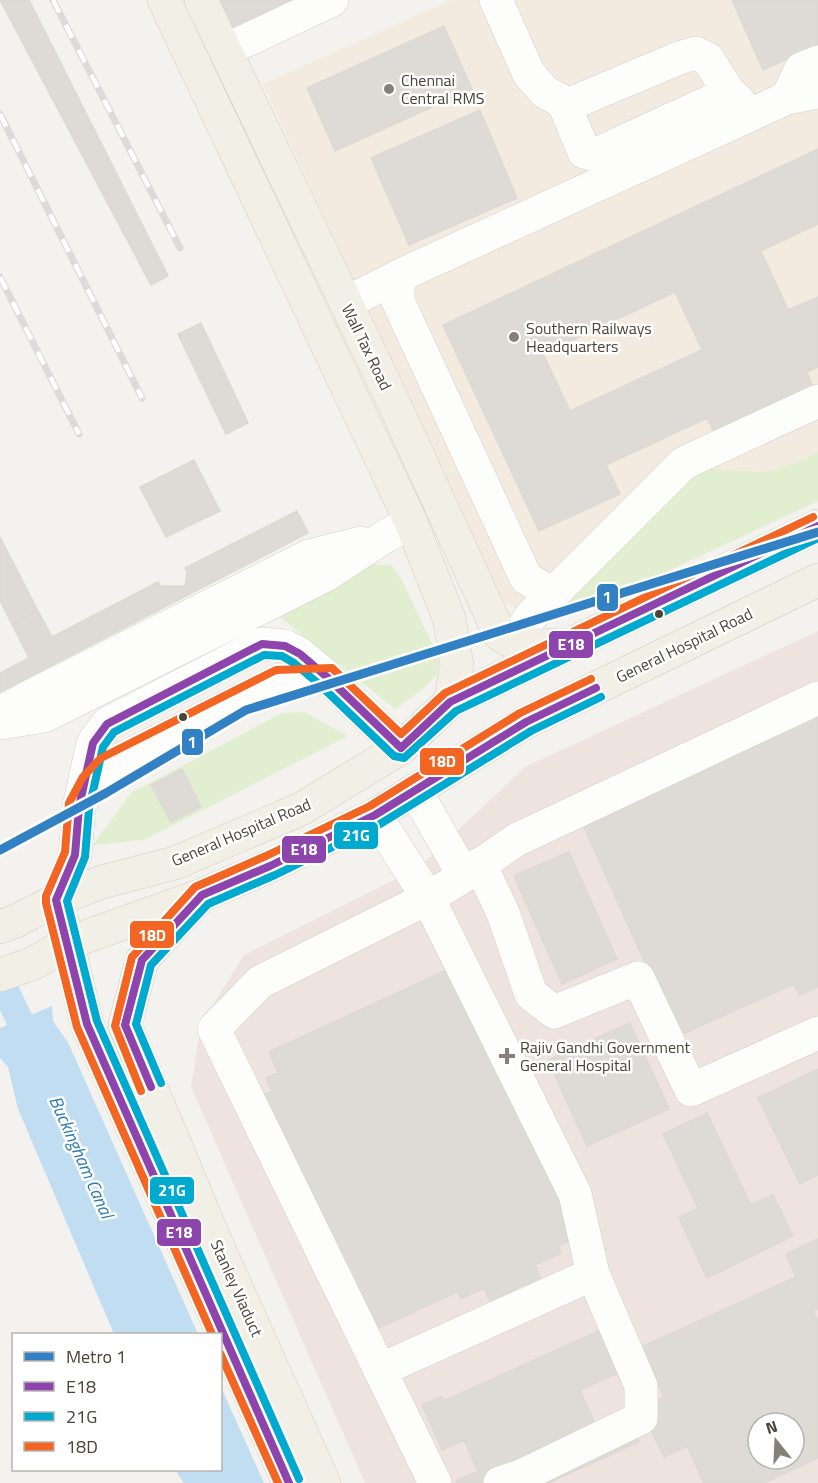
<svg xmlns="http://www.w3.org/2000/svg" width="818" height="1483" font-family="'Titillium Web',sans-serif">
  <rect width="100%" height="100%" fill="#f4f2ee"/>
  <path fill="#f3ebdf" d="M451,0H818V501L567,618L531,616L501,601L263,84Z"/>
  <path fill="#eee3df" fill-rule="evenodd" d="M818,631V1483H365L191,1087L201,1024L244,955L418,868L525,767ZM758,1423H794V1459H758Z"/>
  <path fill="#e1eecf" d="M818,452V501L567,618L571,590L655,495L708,469L765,472L796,463Z
    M369,564L391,565L402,580L439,659L437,675L424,688L395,709L275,613Z
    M304,712L348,736L144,840L93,845L131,793L282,713Z"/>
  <path fill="#c0ddf1" d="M52,1006L53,1021L71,1047L100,1113L152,1211L205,1334H114L18,1109L8,1067L0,1058V1028Z
    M221,1371L268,1483H184L175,1470H220Z"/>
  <path fill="#f4f2ee" d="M62,1029L73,1045L102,1112L154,1210L208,1334H198Z
    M220,1368L271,1483H264L220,1385Z"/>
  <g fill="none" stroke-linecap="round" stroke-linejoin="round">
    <path stroke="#c0ddf1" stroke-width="27" d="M0,979L36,1054"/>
  </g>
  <path fill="#dedbd6" stroke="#dcd9d4" stroke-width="1.5" fill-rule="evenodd" d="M0,0H29L168,276L151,285Z
    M207,0H261L269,18L224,38Z
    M261,0H300L269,18Z
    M732,0H818V45L763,70Z
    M444,26L472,89L335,151L307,88Z
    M480,110L517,198L409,245L371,158Z
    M818,149V224L761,251L788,310L818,297V367L807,372L815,391L716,437L707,418L606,465L620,494L539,531L443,325ZM675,292L702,350L570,411L543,354Z
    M201,323L248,423L226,434L178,334Z
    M194,460L220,511L166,537L140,487Z
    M297,511L308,533L0,692V673L29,658L12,624L38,611L52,637L158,582L160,586H185L187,572L185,568Z
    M0,537L38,611L12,624L0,601Z
    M818,710V987L799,995L794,984L678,1036L579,816Z
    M182,769L201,807L171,822L151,785Z
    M569,852L617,959L562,984L514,876Z
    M462,963L597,1228L558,1246L561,1253L535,1265L540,1278L490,1301L484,1288L461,1299L457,1292L372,1331L263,1095L272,1091L266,1078L278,1073L269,1052Z
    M630,1023L669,1109L587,1146L548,1060Z
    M818,1069V1175L800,1184L758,1098Z
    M707,1113L751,1205L773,1195L793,1236L707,1278L679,1218L698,1208L663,1134Z
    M818,1239V1309L813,1311L818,1321V1458L764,1483H704L687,1446L664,1457L641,1408L664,1397L641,1347L796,1277L786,1254ZM758,1423H794V1459H758Z
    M601,1330L643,1380L624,1388L617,1373L580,1390L597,1428L627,1414L639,1442L548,1483H457L456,1481L478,1471L464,1440L442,1450L422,1405L442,1397L444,1401Z"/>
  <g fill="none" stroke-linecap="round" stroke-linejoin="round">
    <g stroke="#d2d0cb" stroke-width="34">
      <path id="minor" d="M496,0L529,74L546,93L557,98L565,106L584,152L594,155L729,93L738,100L747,116
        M226,50L332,0
        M818,62L801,69L787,98L818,92
        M565,106L679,58L696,53L708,59L729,93
        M403,274L398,286V301L526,578L553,595
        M346,303L403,274L787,98
        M514,643L531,616L684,463L818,401
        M0,714L29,697L309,556L361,543
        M0,723L44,716L326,575L386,536L411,522
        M415,790L464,876
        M84,798L92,783L106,767L280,680L327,677
        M375,815L428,898L575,1194L593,1274L380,1370
        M480,864L503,913L531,994L554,1012L638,978L691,1090L818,1033
        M56,900L75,855L79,807L93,743L107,724L262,644L285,646L300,654L327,677L401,748
        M435,1483L214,1029L260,982L428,898L464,876L516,840L818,698
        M500,1483L521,1476L641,1418V1386L593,1274"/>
    </g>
    <g stroke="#d6cebb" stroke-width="34">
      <path id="major" d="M164,0L411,522L449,618L457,665L450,702
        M201,0L392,399L500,635L514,643L562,646
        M198,899L142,960L125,1025L217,1245L324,1483
        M63,924L87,1024L289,1483
        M0,927L16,921L56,900L102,882L175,863L301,809L401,748L450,702L818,526
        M0,975L34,963L68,943L202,895L270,866L375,815L526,722L818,580"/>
    </g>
    <use href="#minor" stroke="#fdfdfc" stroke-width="33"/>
    <use href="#major" stroke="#f2efe6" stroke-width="33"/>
    <g stroke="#dbdbda" stroke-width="7">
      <path id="rail" d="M53,0L180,248
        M0,114L142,398
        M0,277L79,434"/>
    </g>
    <use href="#rail" stroke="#fff" stroke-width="4.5" stroke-dasharray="14" stroke-linecap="butt"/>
    <g stroke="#fff" stroke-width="12">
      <path id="bus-1" d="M151,1087L125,1025L142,960L202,895L270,866L375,815L526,722L596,688
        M289,1483L87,1024L56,900L75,855L79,807L93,743L107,724L262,644L285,646L300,654L327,677L401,748L450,702L818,526"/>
    </g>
    <g stroke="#fff" stroke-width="12">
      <path id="bus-2" d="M161,1083L136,1024L151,965L208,904L275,875L380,824L531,731L601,697
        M299,1479L97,1021L67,901L85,857L89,809L103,747L114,732L264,655L282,656L294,663L320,685L394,756L404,758L456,711L818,538"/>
    </g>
    <g stroke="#fff" stroke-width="12">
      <path id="bus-3" d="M141,1091L115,1026L132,957L195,887L266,856L370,806L520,713L591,679
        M212,1334L77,1027L46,903V896L65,852L69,803L83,777L101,758L276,670L332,668L401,734L445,693L813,517
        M220,1353L278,1483"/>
    </g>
    <use href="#bus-1" stroke="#8e44ad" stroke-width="8"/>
    <use href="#bus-2" stroke="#00a9ce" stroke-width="8"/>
    <use href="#bus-3" stroke="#f26522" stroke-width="8"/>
    <g stroke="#fff" stroke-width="14">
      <path id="metro-1" d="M0,850L106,793L246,710L818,532"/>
    </g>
    <use href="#metro-1" stroke="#3281c4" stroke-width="9"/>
  </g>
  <g fill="#868178" stroke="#fff" stroke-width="2">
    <circle cx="389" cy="89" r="6"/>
    <circle cx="514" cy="337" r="6"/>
    <path d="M504 1047h6v6h6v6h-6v6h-6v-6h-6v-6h6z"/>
  </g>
  <g fill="#4b4439" stroke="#fff" stroke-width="2">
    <circle cx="659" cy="614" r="5"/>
    <circle cx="183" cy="717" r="5"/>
  </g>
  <g text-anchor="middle" stroke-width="5" stroke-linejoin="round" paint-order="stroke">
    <g font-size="16" fill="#4b4439" stroke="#fff" text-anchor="start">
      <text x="401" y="86">Chennai<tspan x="401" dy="18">Central RMS</tspan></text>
      <text x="526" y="334">Southern Railways<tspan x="526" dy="18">Headquarters</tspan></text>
      <text x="520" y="1053">Rajiv Gandhi Government<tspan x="520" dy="18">General Hospital</tspan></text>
    </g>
    <g font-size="16" fill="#4b4439" stroke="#fff">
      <text transform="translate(367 347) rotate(64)" y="6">Wall Tax Road</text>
      <text transform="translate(684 645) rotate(-26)" y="6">General Hospital Road</text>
      <text transform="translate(241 832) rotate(-23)" y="6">General Hospital Road</text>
      <text transform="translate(237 1288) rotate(66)" y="6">Stanley Viaduct</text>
    </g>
    <g font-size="18" font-style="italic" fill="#2e7ab2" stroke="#fff">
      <text transform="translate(81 1157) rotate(66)" y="6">Buckingham Canal</text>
    </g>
  </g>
  <g stroke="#fff" stroke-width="2">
    <rect x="596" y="583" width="23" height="29" rx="6" fill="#3281c4"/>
    <rect x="548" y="630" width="46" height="29" rx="6" fill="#8e44ad"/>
    <rect x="181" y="728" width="23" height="28" rx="6" fill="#3281c4"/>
    <rect x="419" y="747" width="46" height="29" rx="6" fill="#f26522"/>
    <rect x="333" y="821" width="46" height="29" rx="6" fill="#00a9ce"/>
    <rect x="281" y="835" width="46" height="29" rx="6" fill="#8e44ad"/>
    <rect x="129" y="920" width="46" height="29" rx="6" fill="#f26522"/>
    <rect x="149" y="1176" width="46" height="29" rx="6" fill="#00a9ce"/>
    <rect x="156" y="1218" width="46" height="29" rx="6" fill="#8e44ad"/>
  </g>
  <g font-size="16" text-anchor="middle" font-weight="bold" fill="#fff">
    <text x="607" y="603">1</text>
    <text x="571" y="650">E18</text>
    <text x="192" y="748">1</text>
    <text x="442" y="767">18D</text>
    <text x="356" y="841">21G</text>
    <text x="304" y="855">E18</text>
    <text x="152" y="941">18D</text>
    <text x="172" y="1196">21G</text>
    <text x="179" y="1238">E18</text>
  </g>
  <rect x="12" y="1333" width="210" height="138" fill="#ffffff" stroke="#b7b4b0" stroke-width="1.5"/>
  <rect x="24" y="1352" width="30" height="9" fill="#3281c4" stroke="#b7b4b0" stroke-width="1.5"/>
  <text x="66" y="1363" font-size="18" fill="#4b4439">Metro 1</text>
  <rect x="24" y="1382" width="30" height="9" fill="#8e44ad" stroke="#b7b4b0" stroke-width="1.5"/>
  <text x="66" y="1393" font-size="18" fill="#4b4439">E18</text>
  <rect x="24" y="1412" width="30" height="9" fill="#00a9ce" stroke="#b7b4b0" stroke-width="1.5"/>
  <text x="66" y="1423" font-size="18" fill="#4b4439">21G</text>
  <rect x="24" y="1442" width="30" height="9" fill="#f26522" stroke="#b7b4b0" stroke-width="1.5"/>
  <text x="66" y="1453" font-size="18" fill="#4b4439">18D</text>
  <g transform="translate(776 1441) rotate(342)"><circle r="28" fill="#ffffff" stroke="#b7b4b0" stroke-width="1.5"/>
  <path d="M0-4.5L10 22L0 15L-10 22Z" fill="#868178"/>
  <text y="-9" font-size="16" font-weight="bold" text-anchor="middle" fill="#4b4439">N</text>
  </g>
</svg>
